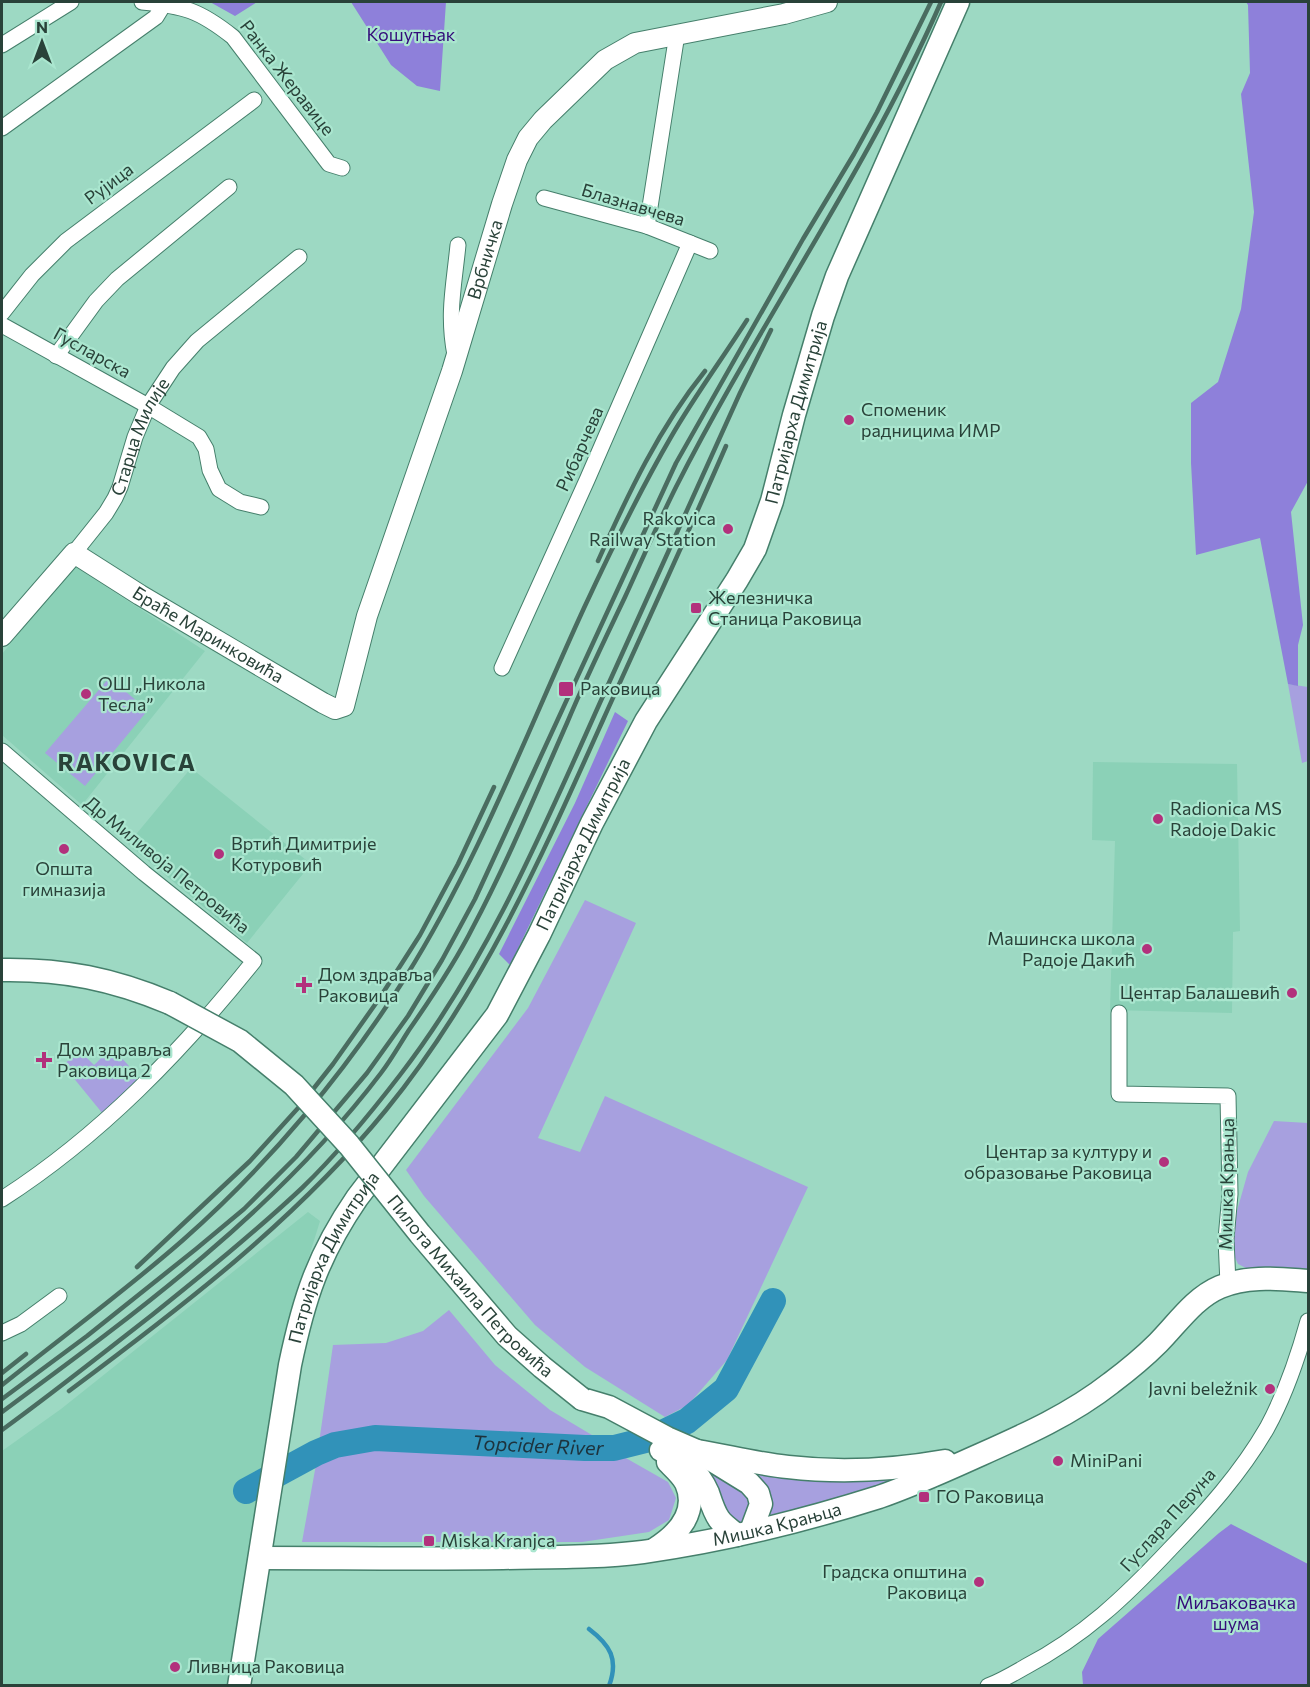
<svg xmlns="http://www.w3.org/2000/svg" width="1310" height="1687" font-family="Commissioner,sans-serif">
  <rect width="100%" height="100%" fill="#9dd9c3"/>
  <path fill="#8bd1b7" d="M74,566L205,651L82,805L2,735V654Z
    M1093,762L1237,764L1240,931L1233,932L1232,1013L1110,1010L1115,841L1092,840Z
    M191,768L311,864L247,943L128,844Z
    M308,1212L320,1221L287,1328L229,1685H2V1451L61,1409Z"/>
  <path fill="#a7a0df" d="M109,678L148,710L85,786L45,753Z
    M1288,684L1308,687V761L1302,763Z
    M585,900L636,923L538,1138L580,1152L605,1096L808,1187L727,1360L688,1405L665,1417L585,1367L535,1325L424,1196L406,1170L528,1008Z
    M80,1051L94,1065C98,1062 101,1057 105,1055C120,1047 134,1074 141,1083L103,1114L63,1065Z
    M1274,1121L1308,1123L1307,1270L1246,1268L1238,1264L1232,1251L1233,1225L1248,1172Z
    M449,1310L495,1365L550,1410L607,1444L394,1434L354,1437L319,1443L333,1345L386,1343L423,1331Z
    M376,1442L560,1452L617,1453L668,1482L676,1498L669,1520L649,1532L582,1542H302L317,1459L337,1451Z
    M749,1466L895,1479L884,1484L768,1517Z
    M702,1467L754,1497L745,1524L732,1522Z"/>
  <path fill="#8e80da" d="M210,2H257L235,16Z
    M351,2H446L440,91L417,86L391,65Z
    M1246,2H1308V481L1291,512L1303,625L1298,645V686L1288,684L1260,538L1196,555L1191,463V403L1218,382L1241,309L1254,212L1241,94L1250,73L1248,5Z
    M615,712L628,721L510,965L499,954L575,803Z
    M1231,1524L1308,1564V1685H1083L1082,1672L1098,1639L1219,1533Z"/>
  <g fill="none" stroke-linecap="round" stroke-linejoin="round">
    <path stroke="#3192b9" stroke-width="4.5" d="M589,1629C610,1645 619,1659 609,1686"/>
    <path stroke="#3192b9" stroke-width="26" id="s1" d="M246,1491L316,1453L335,1445L375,1438L585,1448H614L650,1439L687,1421L726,1389L773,1301"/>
    <g stroke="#457f6b" stroke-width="17">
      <g id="minor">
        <path d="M142,2C184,6 199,10 233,37L329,164L342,168"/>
        <path d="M2,45L71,2"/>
        <path d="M2,128L156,17L164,4"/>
        <path d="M544,198L647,226L710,251"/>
        <path d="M647,226L677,34"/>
        <path d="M2,313L32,275L66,241L254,100"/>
        <path d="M2,325L148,406L199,437L206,449L210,470L219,489L240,502L261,507"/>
        <path d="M455,355C447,314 454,286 458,245"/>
        <path d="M56,356L96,301L117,279L229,187"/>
        <path id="s2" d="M74,553L106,513L115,498L120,487L135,437L148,406L173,368L197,341L299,257"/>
        <path d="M502,668L587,480L690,243"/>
        <path d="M2,751L144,873L254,961C181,1052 100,1136 2,1199"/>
        <path d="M1119,1013V1094L1228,1096L1230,1194L1226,1239L1228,1284"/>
        <path d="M2,1333L21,1324L59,1296"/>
        <path d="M988,1686C1001,1681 1013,1674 1025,1667C1084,1636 1125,1597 1170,1549C1206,1512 1241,1473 1267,1428C1285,1395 1298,1357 1308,1321"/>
      </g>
    </g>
    <g stroke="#457f6b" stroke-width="22">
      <g id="tertiary">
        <path id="s3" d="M2,636L74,553L140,595L323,703L335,709L344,706L367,616L452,371L502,204L517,160L528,138L543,120L605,60L635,43L784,14L827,2"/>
      </g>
    </g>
    <g stroke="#457f6b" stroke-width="25">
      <g id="secondary">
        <path d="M2,970C63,969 113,979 170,1003"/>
        <path d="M582,1399L609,1407L667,1438L697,1451L749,1483L758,1493L761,1504L751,1531"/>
        <path d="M661,1450C684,1459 698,1470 708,1493C711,1502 714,1512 719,1519C724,1526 731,1530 737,1535"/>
        <path d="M697,1451C727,1456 758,1464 788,1467C840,1473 894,1470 945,1461"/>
        <path d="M655,1549C677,1535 699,1512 686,1483C682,1475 674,1468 668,1462"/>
        <path id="s4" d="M260,1558C341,1558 422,1559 503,1558C549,1557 597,1558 643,1552C723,1541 803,1521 879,1497C911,1486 942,1472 973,1458C1020,1437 1069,1416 1111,1383C1127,1371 1143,1358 1158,1343C1177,1324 1194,1298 1220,1287C1248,1275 1279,1279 1308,1281"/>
        <path id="s5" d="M239,1686L290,1365C304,1298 318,1255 357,1198L497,1015L539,935L592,823L646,721L737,580L755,549L772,501L794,415L823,316L837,276L958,2"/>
      </g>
    </g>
    <use href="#minor" stroke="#fff" stroke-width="15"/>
    <use href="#tertiary" stroke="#fff" stroke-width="20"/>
    <use href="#secondary" stroke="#fff" stroke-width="22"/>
    <path stroke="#4a6c60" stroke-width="4.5" d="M598,561C628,494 659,428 705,371
      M137,1267L250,1161L299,1107L333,1064L379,999L420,935L458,864L494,787
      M2,1373L26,1354
      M2,1385C62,1337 125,1291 183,1240C268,1165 345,1073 405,978C478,862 527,732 584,608C611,550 639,492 671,437C694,397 722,359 747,320
      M69,1391C182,1307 296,1220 386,1110C481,994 542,856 603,720C644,629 686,538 726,446
      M2,1399L87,1336L196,1249L244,1209L296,1157L367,1073L408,1016L442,960L475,899L676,463L803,239L854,154L877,112L931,2
      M2,1412C138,1312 277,1210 381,1073C391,1060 400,1044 409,1030C432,997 455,963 473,927C508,861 537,791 567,723C585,680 605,639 625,597C642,560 658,523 676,487C759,323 867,171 941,2
      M2,1430C53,1393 102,1354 152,1315C203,1274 254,1233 302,1188C337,1154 370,1114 400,1075C488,961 544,827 603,696C648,595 695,494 740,393L771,330"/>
    <g stroke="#457f6b" stroke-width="25" stroke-linecap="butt">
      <g id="secondary-bridge">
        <path id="s6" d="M170,1003L240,1041L294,1085L349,1145L420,1234L507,1336L542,1367L582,1399"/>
      </g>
    </g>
    <use href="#secondary-bridge" stroke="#fff" stroke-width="22"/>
  </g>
  <g fill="#b2317c" stroke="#aae6cf" stroke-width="2">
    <circle cx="849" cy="420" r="6"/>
    <circle cx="728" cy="529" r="6"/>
    <rect x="690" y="602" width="12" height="12" rx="3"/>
    <rect x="558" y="681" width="16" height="16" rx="3"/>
    <circle cx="86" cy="694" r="6"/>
    <circle cx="1158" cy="819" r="6"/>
    <circle cx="64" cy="849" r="6"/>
    <circle cx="219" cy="854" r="6"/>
    <circle cx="1147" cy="949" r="6"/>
    <path d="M301 976h6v6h6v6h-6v6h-6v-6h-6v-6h6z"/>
    <circle cx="1292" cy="993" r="6"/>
    <path d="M41 1051h6v6h6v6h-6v6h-6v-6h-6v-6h6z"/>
    <circle cx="1164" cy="1162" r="6"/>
    <circle cx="1270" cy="1389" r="6"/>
    <circle cx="1058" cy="1461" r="6"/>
    <rect x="918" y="1491" width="12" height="12" rx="3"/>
    <rect x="423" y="1535" width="12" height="12" rx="3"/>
    <circle cx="979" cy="1582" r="6"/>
    <circle cx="175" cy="1667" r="6"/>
  </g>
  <g text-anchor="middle" stroke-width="4.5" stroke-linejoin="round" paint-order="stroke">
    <g font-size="18" fill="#340c7a" stroke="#aae6cf">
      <text x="411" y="41">Кошутњак</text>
      <text x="1236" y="1609">Миљаковачка<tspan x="1236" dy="21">шума</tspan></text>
    </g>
    <g font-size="18" fill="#294239" stroke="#aae6cf">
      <text transform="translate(287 78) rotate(52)" y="6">Ранка Жеравице</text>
      <text transform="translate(109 184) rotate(-37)" y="6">Рујица</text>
      <text transform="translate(633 205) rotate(17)" y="6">Блазнавчева</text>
      <text dy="6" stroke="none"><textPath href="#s3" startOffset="892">Врбничка</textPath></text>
      <text transform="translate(92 353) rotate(29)" y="6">Гусларска</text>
      <text dy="6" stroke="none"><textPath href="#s5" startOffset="1413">Патријарха Димитрија</textPath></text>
      <text dy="6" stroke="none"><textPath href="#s2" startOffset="135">Старца Милије</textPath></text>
      <text transform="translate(580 449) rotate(-66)" y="6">Рибарчева</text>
      <text dy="6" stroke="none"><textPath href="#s3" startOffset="267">Браће Маринковића</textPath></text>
      <text dy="6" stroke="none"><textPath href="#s5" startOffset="928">Патријарха Димитрија</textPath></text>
      <text transform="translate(167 865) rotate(39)" y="6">Др Миливоја Петровића</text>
      <text transform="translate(1227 1184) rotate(-89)" y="6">Мишка Крањца</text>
      <text dy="6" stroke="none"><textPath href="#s5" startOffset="442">Патријарха Димитрија</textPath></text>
      <text dy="6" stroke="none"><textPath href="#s6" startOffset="417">Пилота Михаила Петровића</textPath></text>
      <text transform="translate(1168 1520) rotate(-48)" y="6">Гуслара Перуна</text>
      <text dy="6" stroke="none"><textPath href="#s4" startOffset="520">Мишка Крањца</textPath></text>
    </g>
    <g font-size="18" fill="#294239" stroke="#aae6cf" text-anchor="start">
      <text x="861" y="416">Споменик<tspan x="861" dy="21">радницима ИМР</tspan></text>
      <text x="716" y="525" text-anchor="end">Rakovica<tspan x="716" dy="21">Railway Station</tspan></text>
      <text x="708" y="604">Железничка<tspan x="708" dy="21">Станица Раковица</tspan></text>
      <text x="98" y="690">ОШ „Никола<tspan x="98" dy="21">Тесла”</tspan></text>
      <text x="580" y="695">Раковица</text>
      <text x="1170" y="815">Radionica MS<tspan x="1170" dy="21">Radoje Dakic</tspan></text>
      <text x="231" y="850">Вртић Димитрије<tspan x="231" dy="21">Котуровић</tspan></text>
      <text x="64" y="875" text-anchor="middle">Општа<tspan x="64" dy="21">гимназија</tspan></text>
      <text x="1135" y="945" text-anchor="end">Машинска школа<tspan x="1135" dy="21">Радоје Дакић</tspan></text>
      <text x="318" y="981">Дом здравља<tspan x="318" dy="21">Раковица</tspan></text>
      <text x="1280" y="999" text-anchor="end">Центар Балашевић</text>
      <text x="57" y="1056">Дом здравља<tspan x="57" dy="21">Раковица 2</tspan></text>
      <text x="1152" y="1158" text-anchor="end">Центар за културу и<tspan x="1152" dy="21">образовање Раковица</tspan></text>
      <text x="1258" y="1395" text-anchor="end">Javni beležnik</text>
      <text x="1070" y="1467">MiniPani</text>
      <text x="936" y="1503">ГО Раковица</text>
      <text x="441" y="1547">Miska Kranjca</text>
      <text x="967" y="1578" text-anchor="end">Градска општина<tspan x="967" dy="21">Раковица</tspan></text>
      <text x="187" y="1673">Ливница Раковица</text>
    </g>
    <g font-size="20" font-style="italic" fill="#1d323c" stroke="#aae6cf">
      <text dy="7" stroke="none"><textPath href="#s1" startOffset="304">Topcider River</textPath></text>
    </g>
    <g font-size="24" font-weight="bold" letter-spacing="1.5" fill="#294239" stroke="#aae6cf">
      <text x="127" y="771">RAKOVICA</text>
    </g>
  </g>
  <rect width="1310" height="1687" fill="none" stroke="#294239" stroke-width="6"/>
  <g transform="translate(42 42)" stroke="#aae6cf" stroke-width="4.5" paint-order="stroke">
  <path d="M0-4.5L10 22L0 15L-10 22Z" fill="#294239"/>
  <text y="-9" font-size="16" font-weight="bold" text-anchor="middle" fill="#294239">N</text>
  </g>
</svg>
